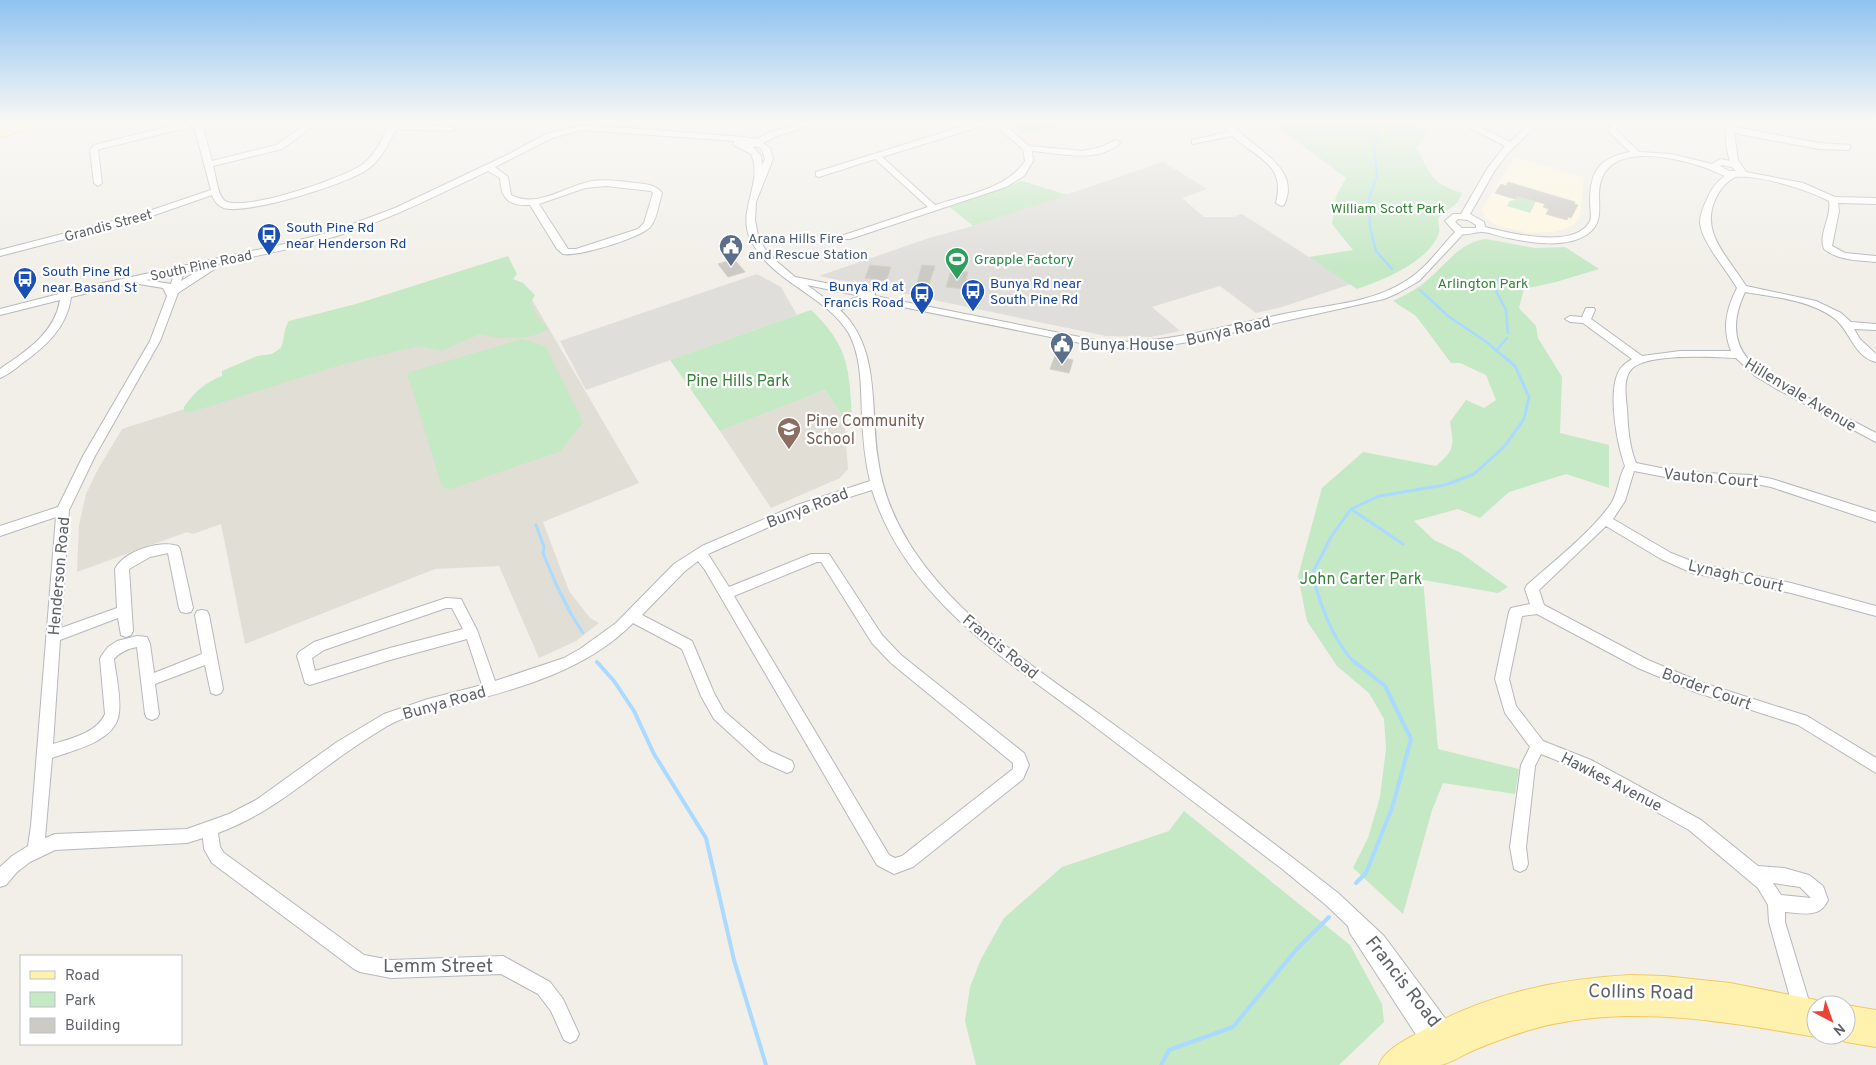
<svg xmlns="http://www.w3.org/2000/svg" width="1876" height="1065" font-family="Overpass,sans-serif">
  <rect width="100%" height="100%" fill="#f1efe8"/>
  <path fill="#fef7e0" d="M1515,157L1584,177L1580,216L1574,225L1555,232L1528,233L1498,226L1485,218L1482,209Z"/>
  <path fill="#e0deda" d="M1163,162L1207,189L1182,198L1204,217H1233L1242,214L1351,284L1282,307L1256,313L1220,286L1152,307L1180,331L1151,337L1106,336L819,276L929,238L973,226Z
    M757,274L781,287L797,315L586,390L560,341Z"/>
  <path fill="#e1ded6" d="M531,298L639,483L543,522L569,591L590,618L599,623L576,641L539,658L499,566L435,569L245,644L221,524L193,534L187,532L77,572L79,525L86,494L98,469L122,429Z
    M825,390L844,418L848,469L840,478L771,508L720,431Z"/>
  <path fill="#c5e8c5" d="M1003,120H1055L1062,126L1022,134Z
    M1269,120H1415L1426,132L1424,141L1416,148C1432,175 1430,183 1462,193L1458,202L1438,218C1438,222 1440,229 1439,233C1429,262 1383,280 1357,289L1309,257L1353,250L1332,224L1336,196L1346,178Z
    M1022,181L1068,195L973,226L950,207Z
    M1517,196L1536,201L1530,213L1507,206L1510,201L1515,200Z
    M1486,239L1535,248L1565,247L1599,269L1556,282L1524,289L1519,308L1536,326L1538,338L1562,377L1560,433L1609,445V488L1566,474L1509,492L1480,518L1458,509L1414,521L1434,540L1461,553L1508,587L1498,593L1423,580L1438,749L1519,769L1515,794L1443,783L1432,810L1403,914L1353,868L1368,838L1380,797L1386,749L1384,719L1369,693L1337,666L1307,621L1298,576L1322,488L1363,452L1436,466C1455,450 1454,446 1450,422L1466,400L1484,408L1496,400L1486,375L1460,363H1451L1416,316L1393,301C1402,296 1412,292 1420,286C1443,270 1457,242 1486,239Z
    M508,256L517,274L513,279L523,283L535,295L531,302L535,313L548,329L539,334L526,337L499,338L479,334L442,351L418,346L344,364L194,411L184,412V407C192,394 207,381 222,376V371L257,356L272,354L281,348C285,338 283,330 289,321L356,304Z
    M811,310C849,346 849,368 852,417L844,418L825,390L720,431L670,360Z
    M522,339L545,346L583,422L561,451L451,489L442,487L407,373Z
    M1184,811L1350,945L1382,1004L1384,1022L1339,1065H976L965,1021L970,987L981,959L1004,918L1062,867L1169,831Z"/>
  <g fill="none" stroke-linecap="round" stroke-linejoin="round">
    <path stroke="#aadaff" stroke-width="2.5" d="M1370,120L1376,125L1378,137L1374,147L1377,176L1369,198L1370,227L1376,251L1392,269
      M1499,278L1495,289L1506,310L1508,333
      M1420,290L1448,316L1485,341L1503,356
      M1496,351L1507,338"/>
    <path stroke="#aadaff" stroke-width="3" d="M1351,509L1403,544
      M536,525L544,547L543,553L556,584L571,614L583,633
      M597,662L599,664
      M1356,664C1333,642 1320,604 1312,574L1331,537L1351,509L1379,496L1445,485L1474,474L1504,447L1524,419L1529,397L1515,366L1502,355"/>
    <path stroke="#aadaff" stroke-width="4" d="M597,662L614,681L634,711L654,754L706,838L734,960L766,1065
      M1355,662L1385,686L1411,739L1392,808L1366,873L1356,883
      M1161,1065L1169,1050L1233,1027L1296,950L1329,917"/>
  </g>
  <path fill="#cccac5" stroke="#d6d1c6" d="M1508,182L1575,202L1574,204L1578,205L1571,218L1568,217L1567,220L1546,214L1549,209L1543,207L1545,204L1517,196L1515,199L1495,193L1501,184L1506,186Z
    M734,259L745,272L728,277L718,264Z
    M870,265L891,267L886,281L865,278Z
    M922,265L935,266L929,284L917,282Z
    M951,271L968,272L964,289L946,287Z
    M1055,356L1073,360L1069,373L1050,369Z"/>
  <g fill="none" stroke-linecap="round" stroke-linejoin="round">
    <g stroke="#b5b8bc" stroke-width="2">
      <path id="minor" d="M194,120L207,121L202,124L212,161L276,145L312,120H322L282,149L213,166C216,175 217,192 223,199C235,216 347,177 363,164C377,153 383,136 392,120H400L398,124L451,127L455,129L451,131L396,129C388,144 382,159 368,169C348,184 247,215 224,208C218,206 214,201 212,195L146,218L0,256V250L140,214L211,190L194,126L100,149L98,150L102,183L98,186L94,183L90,150L94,145Z
        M812,120H826L777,136L763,143L770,148L773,159L756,202L755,220L758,236L765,249L775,260L795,277L871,292L875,293V296L1105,342C1167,344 1224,326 1284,314C1324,305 1369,304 1404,282C1425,270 1439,249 1455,232L1445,221L1453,214H1461L1487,169L1505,146L1454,120H1465L1510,142L1533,120H1542L1509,152L1495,170L1470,214L1484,222L1485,227C1508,233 1576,250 1590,221C1592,216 1590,207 1590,202C1590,171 1599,158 1630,152L1608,131L1614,120H1623L1618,125L1616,130L1639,152L1671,154L1712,164L1720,159L1730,161C1726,148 1723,133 1729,120H1735V127L1819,143L1850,145V149L1847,150L1819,149L1734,133L1738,160L1746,172L1803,183L1835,197L1876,198V204L1838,203L1839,211L1832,246L1845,253L1876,256V262C1858,260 1839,261 1824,249C1818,234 1832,217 1829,201C1809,190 1758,174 1735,177C1725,183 1720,189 1715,200C1700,233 1729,258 1746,286L1816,301L1841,313L1851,322L1876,324V330L1854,329L1860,339L1876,354V362C1854,357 1850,330 1834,318C1809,300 1775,297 1745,292C1734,315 1731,339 1748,359L1805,396L1876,433V442L1775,388L1755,376L1736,358C1715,357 1642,352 1630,371C1623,381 1626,398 1627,409C1628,427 1629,446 1636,463L1681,472L1751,475L1772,479L1876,512V522L1771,487L1751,483L1681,480L1634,471L1625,501L1613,519L1671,553L1699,564L1791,583L1876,606V616L1791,593L1692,573L1661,559L1606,526L1539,590L1544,605L1648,660L1703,683L1807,716L1876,758V773L1798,725L1695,692L1638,668L1537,614L1522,616L1509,679L1516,706L1543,741L1591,760L1701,820L1758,866L1784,868L1809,875L1823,886L1828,900C1820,919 1802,913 1785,912V922L1811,1008L1808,1014L1802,1017L1796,1014L1793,1008L1769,922L1768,905L1758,888L1689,830L1581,770L1541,754L1535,766L1526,847L1528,864L1526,869L1520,872L1514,869L1510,847L1521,765L1530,747L1505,713L1495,679L1509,612L1511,608L1530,604L1525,589L1527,585C1553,562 1594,530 1612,502C1618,491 1619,477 1625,466C1617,444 1608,395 1618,373C1621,366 1626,363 1632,359L1583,323L1570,322L1565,319L1570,316L1582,317L1586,308H1594L1595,310L1591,319L1642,356L1680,351H1731C1722,328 1726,310 1737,288C1727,270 1702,243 1700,223C1700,214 1704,205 1708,197C1712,188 1717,181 1725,176C1716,173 1709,168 1700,166C1666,155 1600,142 1599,194C1599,209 1602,223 1589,233C1568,249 1532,243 1508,238C1500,237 1490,232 1482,232C1475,232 1470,235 1463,234L1419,281L1398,293L1384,299L1195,341L1151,348H1105L878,302H861L840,310C881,348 870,409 878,459C882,490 893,517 909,543C955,617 1033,666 1102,716C1166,762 1229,810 1293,858L1338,893L1384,936L1453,1029L1456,1035L1453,1041L1447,1044L1439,1039L1441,1044L1438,1050L1432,1053L1426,1050L1350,933L1348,926L1326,905L1281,868C1219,821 1156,773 1094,726C1008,661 906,599 872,490L805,511L708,554L729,587L811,554H829L882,635L901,655L1024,753L1029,765L1023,779L913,867L894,874L877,865L705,570L698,561L684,572L642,615L692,641L714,693L724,711L770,751L792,761L794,766L792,771L787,773L760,761L714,719L701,696L682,649L633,623C588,669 521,688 460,704C438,709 415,713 395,722C384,727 375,734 365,740C316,771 274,813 218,833L220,847L224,853L364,955L391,960L503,956L550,982L563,999L579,1034L576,1040L570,1043L564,1040L551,1011L538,994L501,974L391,978L360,972L354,969L212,863L204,849L203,838L187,843L55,850L30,862L17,872L6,885L0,887V867L12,856L28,846L31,826L56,517L0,536V526L58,507L83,456L150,341L167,296L163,288L139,284L137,282L71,297C67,328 45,347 20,365C14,370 7,375 0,378V369C26,351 55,333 60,300L0,315V309L94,285L289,243L334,231L395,208L507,155L546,134L566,129L582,126L629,128L743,137L757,139L771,132ZM582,130L735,141L733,143L734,145L751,154C764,181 737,210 750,238C770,282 823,293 848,332C862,356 861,390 862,417C863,439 865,460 870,481L797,505L702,546L674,564L616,623L580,649L564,658L495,681L477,630L461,599L446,598L314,642L299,652L297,656L305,683L310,685L390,660L467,639L482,685L428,699L384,714L337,742L256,800L229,814L187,829L55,834L45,838L52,758C73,750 116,742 119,713C121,696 116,676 114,659C120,652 127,649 137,647L145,714L147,718L152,720L157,718L159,714L155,684L205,665L211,693L216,695L221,693L223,689L209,615L207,611L202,610L197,611L195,615L202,654L154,673L150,644L147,637L137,636L117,641L108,647L102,655L100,659L105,714C97,733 70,739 53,744L60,640L118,618L121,635L126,637L131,635L133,631L129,569L150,557L168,553L179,608L181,612L186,613L191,612L193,608L180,549L178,546C160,540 124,551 115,569L117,608L61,628L69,510L95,456L160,341L178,293L216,268L213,265C255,256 298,248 340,235C391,219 439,194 488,171L500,178C501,199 509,206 530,205L557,249L563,254C577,257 642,238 651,226C657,218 659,203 662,193C655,184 645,184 635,183C621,181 606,179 592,181C565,186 538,209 511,195L508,177L495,167L552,138ZM757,146L762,149L765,159L762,165L761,156L753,147ZM1722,165L1732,167L1736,171H1729L1720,166ZM606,186L651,191L653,193L644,223L638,229L576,249H568L539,204L585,188ZM1458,219L1468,220L1476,225V228H1462L1455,222ZM204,267L181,281L184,272ZM174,274L171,284L146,280ZM807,285L861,296L834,305ZM817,562H821L825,568L872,643L891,663L1013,763V769L902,856L895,858L889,855L734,596ZM446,608H452L463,629L390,648L315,671L312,658L324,650ZM1773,883L1800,887L1811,898L1781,895Z
        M983,120H999L1029,146L1083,151L1101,147L1116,140L1120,143C1097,164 1060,153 1032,151L1033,161L1024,176L1006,187L850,239H844V235L928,207L875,159L819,177L816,176V172ZM992,123L1023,149L1025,161C1007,189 965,195 935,205L882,157Z
        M1221,120H1229C1248,148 1303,165 1284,205L1281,206L1276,203C1286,164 1257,158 1232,136L1192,144V140L1229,132Z"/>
    </g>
    <g stroke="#f2c960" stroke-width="2">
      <path id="major" d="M34,120H51L0,138V131Z
        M1631,975L1664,976L1730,983L1816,1000L1825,1005H1816V1035H1820L1816,1037C1733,1023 1648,1007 1564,1022C1533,1027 1503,1038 1474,1050C1464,1054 1450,1064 1440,1065C1420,1065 1399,1065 1379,1065C1385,1050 1402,1042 1416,1034C1482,995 1554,979 1631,975Z
        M1845,1005H1846L1876,1010V1047L1846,1042L1838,1038L1837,1035H1846Z"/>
    </g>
    <use href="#minor" fill="#fff" fill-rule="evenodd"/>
    <use href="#major" fill="#fff2af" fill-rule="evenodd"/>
  </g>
  <linearGradient id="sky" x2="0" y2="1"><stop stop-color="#8fc3f1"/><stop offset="0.45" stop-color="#f9f8f5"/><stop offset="1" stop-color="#f9f8f5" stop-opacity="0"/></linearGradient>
  <rect width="1876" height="269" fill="url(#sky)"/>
  <defs>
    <g id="bus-pin" transform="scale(1.25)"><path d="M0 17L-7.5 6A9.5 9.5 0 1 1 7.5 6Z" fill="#1a4fb4" stroke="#fff"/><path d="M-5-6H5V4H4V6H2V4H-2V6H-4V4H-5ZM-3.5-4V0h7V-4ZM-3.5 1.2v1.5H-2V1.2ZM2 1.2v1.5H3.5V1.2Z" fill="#fff"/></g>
    <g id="civic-pin" transform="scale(1.25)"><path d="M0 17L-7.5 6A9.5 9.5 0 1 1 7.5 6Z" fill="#5c6f8a" stroke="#fff"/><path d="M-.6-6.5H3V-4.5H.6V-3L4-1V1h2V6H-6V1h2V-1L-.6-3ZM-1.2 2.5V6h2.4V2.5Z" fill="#fff"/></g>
    <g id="stadium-pin" transform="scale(1.25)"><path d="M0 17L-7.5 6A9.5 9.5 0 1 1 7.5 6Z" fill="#2e9e5b" stroke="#fff"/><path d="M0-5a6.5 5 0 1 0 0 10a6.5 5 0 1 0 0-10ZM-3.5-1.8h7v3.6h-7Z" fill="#fff"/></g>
    <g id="school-pin" transform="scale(1.25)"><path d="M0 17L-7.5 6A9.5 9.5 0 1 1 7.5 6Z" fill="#8d6e63" stroke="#fff"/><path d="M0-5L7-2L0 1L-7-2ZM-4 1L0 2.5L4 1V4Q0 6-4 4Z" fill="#fff"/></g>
  </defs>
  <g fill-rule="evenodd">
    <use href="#bus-pin" x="269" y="235"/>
    <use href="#civic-pin" x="731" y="246"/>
    <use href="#stadium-pin" x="957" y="259"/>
    <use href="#bus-pin" x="25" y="279"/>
    <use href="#bus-pin" x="973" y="291"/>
    <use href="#bus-pin" x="922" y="294"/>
    <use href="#civic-pin" x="1062" y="344"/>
    <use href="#school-pin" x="789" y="429"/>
  </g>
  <g text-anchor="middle" stroke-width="4.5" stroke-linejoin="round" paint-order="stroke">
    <g font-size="14" fill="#348238" stroke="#fff">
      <text x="1388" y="213">William Scott Park</text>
      <text x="1483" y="288">Arlington Park</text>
    </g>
    <g font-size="14" fill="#5f6368" stroke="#fff">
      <text transform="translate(108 225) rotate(-15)" y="5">Grandis Street</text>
      <text transform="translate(201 265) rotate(-12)" y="5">South Pine Road</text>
    </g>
    <g font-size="14" fill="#164399" stroke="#fff" text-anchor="start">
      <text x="286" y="232">South Pine Rd<tspan x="286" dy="16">near Henderson Rd</tspan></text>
      <text x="42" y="276">South Pine Rd<tspan x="42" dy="16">near Basand St</tspan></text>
      <text x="990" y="288">Bunya Rd near<tspan x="990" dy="16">South Pine Rd</tspan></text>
      <text x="904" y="291" text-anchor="end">Bunya Rd at<tspan x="904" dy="16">Francis Road</tspan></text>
    </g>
    <g font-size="14" fill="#4e5e75" stroke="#fff" text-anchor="start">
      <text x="748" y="243">Arana Hills Fire<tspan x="748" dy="16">and Rescue Station</tspan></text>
    </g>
    <g font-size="14" fill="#27864d" stroke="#fff" text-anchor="start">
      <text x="974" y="264">Grapple Factory</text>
    </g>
    <g font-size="16" fill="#5f6368" stroke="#fff">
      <text transform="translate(1228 330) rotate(-13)" y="6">Bunya Road</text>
      <text transform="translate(1801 394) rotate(31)" y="6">Hillenvale Avenue</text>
      <text transform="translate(1711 477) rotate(5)" y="6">Vauton Court</text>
      <text transform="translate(807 507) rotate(-21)" y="6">Bunya Road</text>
      <text transform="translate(1736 575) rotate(13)" y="6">Lynagh Court</text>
      <text transform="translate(58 576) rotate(-85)" y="6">Henderson Road</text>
      <text transform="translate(1001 646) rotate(39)" y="6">Francis Road</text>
      <text transform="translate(1707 688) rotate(20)" y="6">Border Court</text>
      <text transform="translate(444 702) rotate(-16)" y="6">Bunya Road</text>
      <text transform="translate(1612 781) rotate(27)" y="6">Hawkes Avenue</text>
    </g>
    <g font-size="16" fill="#4e5e75" stroke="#fff" text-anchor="start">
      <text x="1080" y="350">Bunya House</text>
    </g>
    <g font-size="16" fill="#348238" stroke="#fff">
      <text x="738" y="386">Pine Hills Park</text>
      <text x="1361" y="584">John Carter Park</text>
    </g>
    <g font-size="16" fill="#785e54" stroke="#fff" text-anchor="start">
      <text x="806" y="426">Pine Community<tspan x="806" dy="18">School</tspan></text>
    </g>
    <g font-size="19" fill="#5f6368" stroke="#fff">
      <text x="438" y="972">Lemm Street</text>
      <text transform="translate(1404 981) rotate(52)" y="7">Francis Road</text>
      <text transform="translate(1641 991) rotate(1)" y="7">Collins Road</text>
    </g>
  </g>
  <rect x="20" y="955" width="162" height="90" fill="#ffffff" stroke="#bfc1c3"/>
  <rect x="30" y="971" width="25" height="8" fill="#fff2af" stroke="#bfc1c3"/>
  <text x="65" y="980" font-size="15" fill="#5f6368">Road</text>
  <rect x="30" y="992" width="25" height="15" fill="#c5e8c5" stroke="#bfc1c3"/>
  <text x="65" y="1005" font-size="15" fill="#5f6368">Park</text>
  <rect x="30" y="1018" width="25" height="15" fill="#cccac5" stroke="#bfc1c3"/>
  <text x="65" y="1030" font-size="15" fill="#5f6368">Building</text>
  <g transform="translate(1831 1020) rotate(139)"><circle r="24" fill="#ffffff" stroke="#bfc1c3"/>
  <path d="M0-4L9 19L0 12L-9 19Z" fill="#ea4335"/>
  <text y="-8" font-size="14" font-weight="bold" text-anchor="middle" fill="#5f6368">N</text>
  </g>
</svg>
